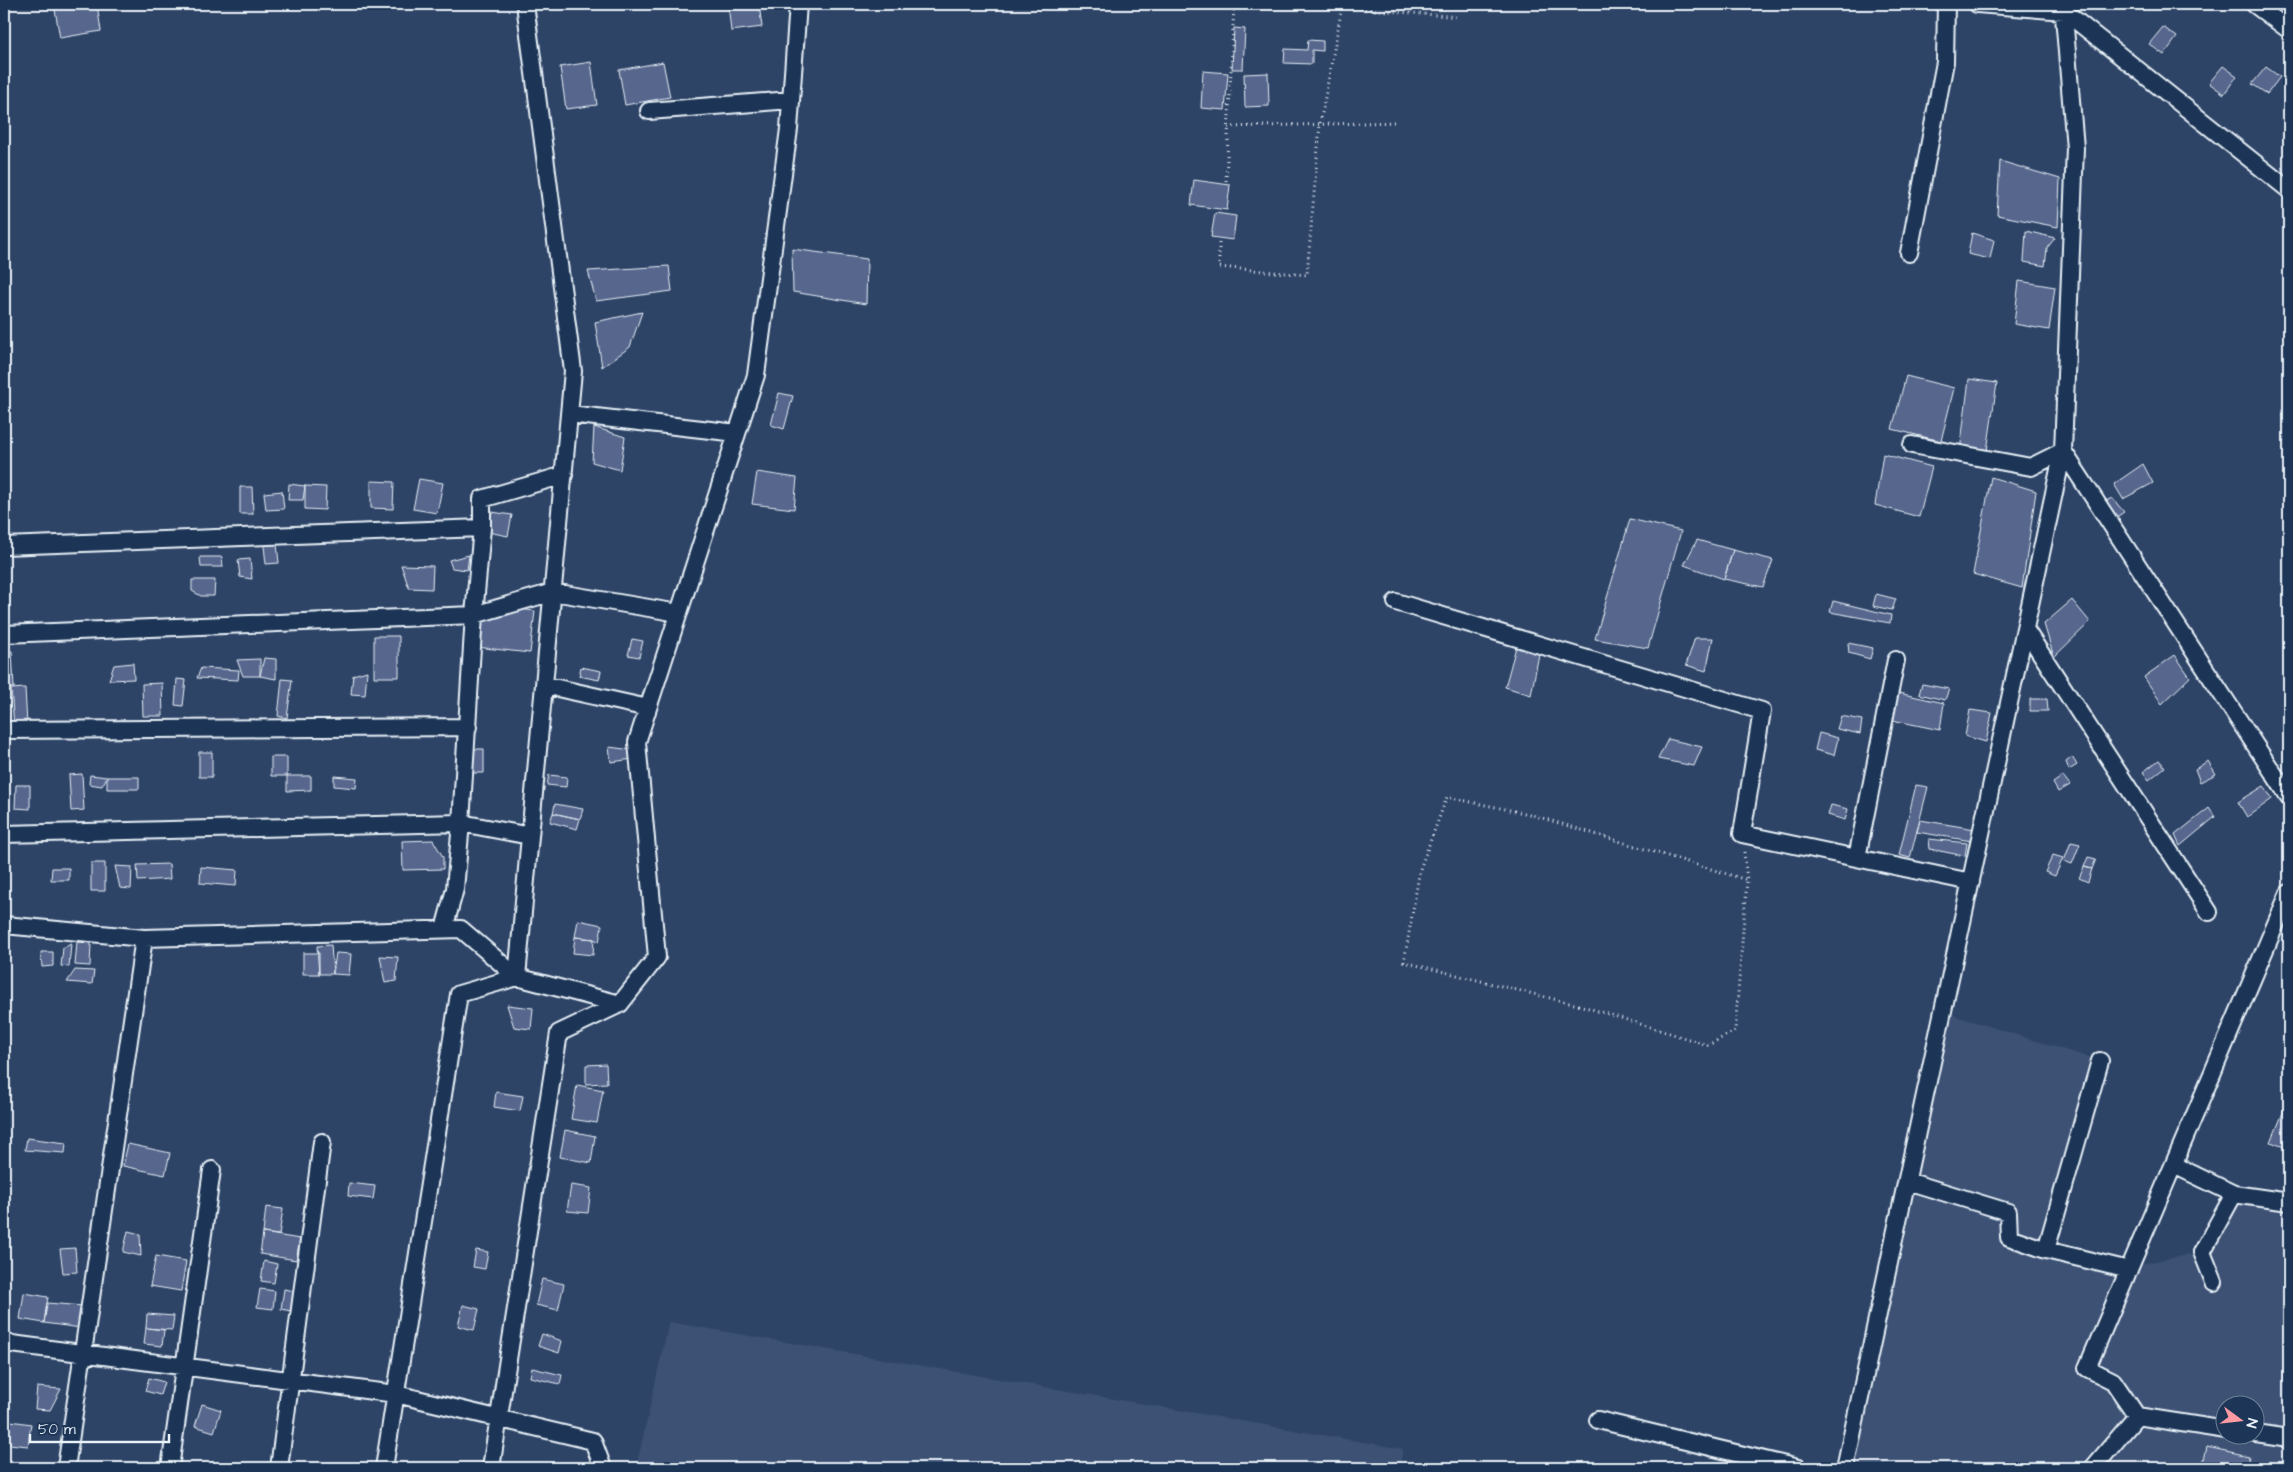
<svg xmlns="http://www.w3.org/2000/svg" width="2293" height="1472" font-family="'Architects Daughter',sans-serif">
  <rect width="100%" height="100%" fill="#2e4467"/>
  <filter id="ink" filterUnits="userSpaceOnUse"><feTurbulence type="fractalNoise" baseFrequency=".02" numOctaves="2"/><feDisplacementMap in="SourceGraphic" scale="10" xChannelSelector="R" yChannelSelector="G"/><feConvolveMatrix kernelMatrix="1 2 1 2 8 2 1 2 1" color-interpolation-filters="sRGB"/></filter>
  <g filter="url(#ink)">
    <path fill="#3d5175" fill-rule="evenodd" d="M1943,1012L2100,1061L2046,1249L2121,1268L2202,1252L2234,1194L2289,1202V1468H1845ZM2226,1404H2256V1434H2226Z
      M669,1322L1403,1449L1399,1468H636Z"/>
    <path fill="#57668d" stroke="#e8f1f8" d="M54,4H97L101,31L60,38Z
      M728,4H759L762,27L731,31Z
      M2163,27L2177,37L2164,55L2149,44Z
      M1234,28L1245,29L1243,69H1232Z
      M1308,40L1323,41V51L1312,50V64L1284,63L1285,49L1307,50Z
      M591,62L597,105L566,109L560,67Z
      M663,62L670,97L625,105L619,70Z
      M2223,66L2237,76L2224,94L2209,83Z
      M2266,67L2280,77L2267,94L2252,84Z
      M1203,71L1228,73L1225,110L1201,108Z
      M1268,73L1269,106L1245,107L1244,74Z
      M2000,161L2060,179L2058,227L1997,215Z
      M1194,180L1230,185L1227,210L1191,205Z
      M1215,213L1236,216L1233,240L1211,237Z
      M2026,231L2055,238L2047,248L2045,266L2024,262Z
      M1972,233L1994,240L1990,259L1968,254Z
      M792,249L867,259L866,304L793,292Z
      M669,266L672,291L596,301L588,271Z
      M2019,281L2055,287L2049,330L2014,324Z
      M642,312L630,347L602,367L595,322Z
      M1906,376L1954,388L1941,441L1892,429Z
      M1969,379L1997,383L1987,451H1960Z
      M779,393L793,396L784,429L771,425Z
      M594,427L625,437L620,470L592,462Z
      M1883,454L1932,467L1919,517L1875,505Z
      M2143,464L2153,483L2123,499L2114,484Z
      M757,472L797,478L794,509L752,504Z
      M1991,477L2036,491L2022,588L1973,574Z
      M419,479L443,483L437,513L413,509Z
      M371,481L394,482L393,509L371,508Z
      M289,484L305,486L303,500H288Z
      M305,486L326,487L325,510L305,509Z
      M240,487H252L253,514H240Z
      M282,491L284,509L266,510L264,493Z
      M2112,498L2124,512L2109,522L2098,505Z
      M492,512L512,515L508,536L488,532Z
      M1630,519L1681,531L1648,648L1595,639Z
      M1697,540L1733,550L1724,579L1684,565Z
      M277,544L279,563L266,564L264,546Z
      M1733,550L1773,560L1763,587L1724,579Z
      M469,555L467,570L452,568L449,560Z
      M200,557H222L223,567H201Z
      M250,559L252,579L240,577L238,560Z
      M401,565L433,566L432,589L409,588Z
      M192,580H215L214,596H201L192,591Z
      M1876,594L1896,599L1892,610L1873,606Z
      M2072,600L2090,622L2054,657L2044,624Z
      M1833,601L1891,615L1890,623L1830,612Z
      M481,604L535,611L530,653L476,647Z
      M374,636H399V677H374Z
      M1695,638H1713L1706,671L1686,665Z
      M632,639L643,641L639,657L628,655Z
      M1848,643L1873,648L1870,659L1849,653Z
      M1516,647L1539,654L1531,695L1505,687Z
      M12,651L14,688H4V652Z
      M2175,655L2190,677L2162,704L2144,677Z
      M264,658L276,659V679L260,676Z
      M260,659V676H243L237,660Z
      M133,663L134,679L109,680L114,665Z
      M581,667L601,671L599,680L579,676Z
      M201,668L239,670L238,680L197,678Z
      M367,671L365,695L351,694L353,675Z
      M177,679L186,680L183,706L175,705Z
      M282,679L292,680L287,718L278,716Z
      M162,683L163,716H143L142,684Z
      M1922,684L1949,689L1945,700L1919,694Z
      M25,688L27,725L14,726L11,689Z
      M1894,692L1944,703L1940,730L1887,719Z
      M2030,699H2047L2048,711H2030Z
      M1970,710L1992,713L1986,742L1965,736Z
      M1841,716L1862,720L1860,734L1837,729Z
      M1819,733L1838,738L1834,755L1815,750Z
      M1668,739L1702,747L1694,766L1658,759Z
      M609,747L632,750L633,759L611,762Z
      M473,749H484V773H472Z
      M199,752H212V777H199Z
      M271,757H287V776H271Z
      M2072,757L2077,765L2069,770L2066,762Z
      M2159,760L2165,767L2149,780L2143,772Z
      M2208,761L2216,774L2200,782L2195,769Z
      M82,774L84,810L71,811L69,775Z
      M90,775L107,777L102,786L89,784Z
      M549,775L567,777L566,787L547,785Z
      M287,776H311V790L287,791Z
      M334,776L357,778L356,788L334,786Z
      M2063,776L2070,785L2058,792L2053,783Z
      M107,777H139V789H107Z
      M16,785H30V809L15,808Z
      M1916,785L1928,787L1910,858L1899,855Z
      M2264,786L2272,799L2247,817L2238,802Z
      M555,804L583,809L580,819L553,813Z
      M1831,805L1848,809L1845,820L1828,815Z
      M2209,808L2215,817L2180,846L2175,835Z
      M553,813L580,819L577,829L550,822Z
      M1920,820L1975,829L1972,841L1917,832Z
      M1929,839L1967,843L1965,856L1930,849Z
      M433,840L443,857V869L403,870L402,841Z
      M2071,842L2080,844L2072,864L2064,861Z
      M2053,855L2063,858L2055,876L2045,872Z
      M2088,857L2096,859L2092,869L2084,867Z
      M91,863H105V891H91Z
      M169,864L170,879L138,881L137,865Z
      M115,866L132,867L131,889L120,888Z
      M201,867L237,870L236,886L200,883Z
      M2084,867L2092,869L2088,882L2079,878Z
      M52,868H69V880H51Z
      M578,920L602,925L599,942L594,939L575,937Z
      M575,937L594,939L593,955L573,953Z
      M77,942L91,943L90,966L75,965Z
      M71,944L69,967L61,966L63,948Z
      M331,945L333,974H319L317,946Z
      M41,952H53V966L42,967Z
      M303,953H319V974H303Z
      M336,953L351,954L349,975L333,974Z
      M380,956L398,957L396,981L385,983Z
      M75,970L94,971L92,984L67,982Z
      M507,1005L533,1008L531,1029L514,1027Z
      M606,1064L607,1083L586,1084V1065Z
      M577,1085L603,1090L597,1123L571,1119Z
      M496,1092L523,1096L520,1111L494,1107Z
      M2289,1098V1149L2271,1142Z
      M565,1130L595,1136L591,1163L560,1157Z
      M27,1138L66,1143L65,1153L25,1150Z
      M128,1144L170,1153L165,1175L123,1166Z
      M349,1183L375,1186L373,1199L348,1196Z
      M571,1185L591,1188L588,1213L567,1211Z
      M266,1207L283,1209L279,1235L263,1233Z
      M128,1231L140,1234L141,1256L123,1252Z
      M263,1233L300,1239L296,1260L260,1254Z
      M75,1248L77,1272L63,1273L60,1249Z
      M476,1250L488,1252L485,1269L473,1267Z
      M156,1256L186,1261L181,1291L150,1286Z
      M264,1261L277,1264L274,1283L261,1281Z
      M542,1279L564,1284L558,1310L536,1305Z
      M260,1289L275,1291L273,1309L257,1307Z
      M284,1289L294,1291L291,1311L281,1309Z
      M24,1293L48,1297L44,1323L20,1319Z
      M47,1303L83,1306L81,1328L44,1323Z
      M463,1305L479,1309L474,1330L458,1326Z
      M147,1314L174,1316L172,1330L146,1328Z
      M146,1328L164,1330L162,1346L144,1344Z
      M542,1334L562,1341L559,1353L538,1346Z
      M532,1368L562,1375L560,1384L530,1377Z
      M149,1378L164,1382L160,1395L145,1391Z
      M37,1387L61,1389L50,1410L35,1409Z
      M202,1404L221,1410L214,1432L195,1426Z
      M4,1420L31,1424L28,1446L9,1444L4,1429Z
      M2207,1447L2249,1456L2246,1468H2202Z"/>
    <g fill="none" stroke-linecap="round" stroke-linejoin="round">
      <g stroke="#e8f1f8" stroke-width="20">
        <path id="minor" d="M1977,4L2064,11L2289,190
          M2254,4L2289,30
          M649,111L791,100
          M1909,253L1945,62L1946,4
          M569,414L737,433
          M1912,445L2031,467L2063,451
          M2063,451L2289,797
          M4,546L482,528V499L564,475
          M1396,602L1762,711L1742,834L1971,882
          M2025,629L2209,912
          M4,634L474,615L553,592L679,613
          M544,685L648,708
          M4,730L468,727
          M4,834L461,823L474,615L482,528
          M1857,858L1896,660
          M4,925L144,938
          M444,929L455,889L461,823L530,836
          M2100,1061L2046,1250L2129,1270
          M2174,1165L2234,1194
          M1907,1181L2008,1212L2009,1237L2046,1250
          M2214,1282L2202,1252L2234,1194L2289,1202
          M4,1343L396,1394L593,1441L603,1468
          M2137,1416L2113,1381L2087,1368L2289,893
          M1598,1420L1798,1468
          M2256,1434L2289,1439
          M66,1468L144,938L461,929L517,977L620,1004
          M170,1468L212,1170
          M279,1468L322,1142
          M384,1468L459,994L517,977L573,371L525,4
          M491,1468L559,1033L620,1004L657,957L637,742L756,375L789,129L798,4
          M1845,1468L2063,451L2075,148L2063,4
          M2093,1468L2137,1416L2226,1430"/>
      </g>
      <path stroke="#e8f1f8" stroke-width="3" stroke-dasharray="1 4" stroke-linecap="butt" d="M1305,4L1459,17
        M1228,127L1397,122
        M1226,181L1234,4
        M1219,243V267L1307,275L1320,124L1342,7
        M1744,852L1747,880L1735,1031L1708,1045L1582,1006L1404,962L1420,869L1447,797L1529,814L1747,880"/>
      <use href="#minor" stroke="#1d3557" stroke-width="16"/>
    </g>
  </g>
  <rect width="2293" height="1472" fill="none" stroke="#1d3557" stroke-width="20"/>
  <rect x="10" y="10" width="2273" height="1452" fill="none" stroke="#e8f1f8" stroke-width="2" filter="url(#ink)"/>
  <g transform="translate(2240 1420) rotate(105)"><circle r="24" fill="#1d3557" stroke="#6e8097"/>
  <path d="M0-4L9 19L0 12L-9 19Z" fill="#ff9aa2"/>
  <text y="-8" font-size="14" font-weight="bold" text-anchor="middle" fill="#e8f1f8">N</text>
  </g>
  <path d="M30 1434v8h139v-8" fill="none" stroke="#e8f1f8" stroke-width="2.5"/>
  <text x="38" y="1434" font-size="15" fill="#e8f1f8" stroke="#1d3557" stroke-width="4" paint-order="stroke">50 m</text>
</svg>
